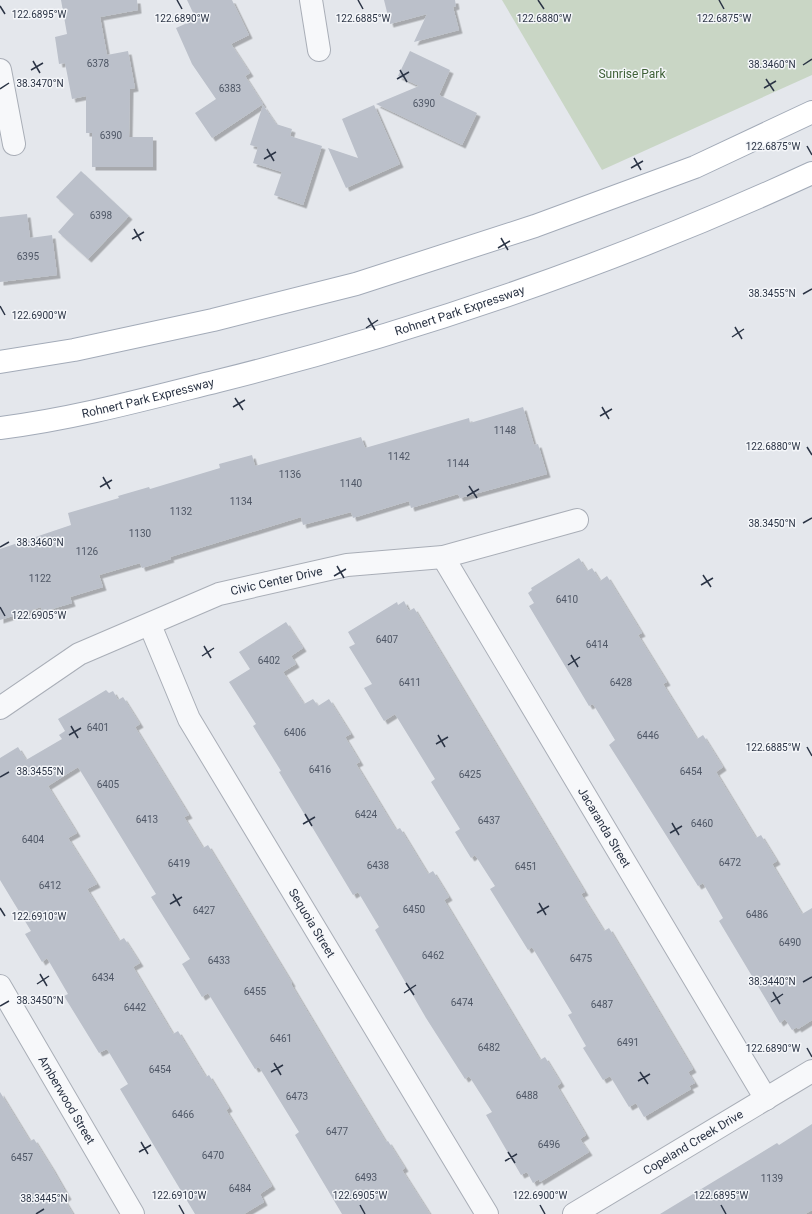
<svg xmlns="http://www.w3.org/2000/svg" width="812" height="1214" font-family="Roboto,sans-serif">
  <defs>
    <filter id="shadow"><feDropShadow dx="3.5" dy="3.5" stdDeviation="0" flood-color="#0004"/></filter>
  </defs>
  <rect width="100%" height="100%" fill="#e4e7ec"/>
  <path fill="#c9d6c5" d="M502,0H812V75L602,170Z"/>
  <path fill="#bbc0ca" filter="url(#shadow)" d="M61,0H137L138,10L100,17L107,55L128,51L135,88L130,89L129,137H153V167H92V133H86V96L72,99L65,63L59,64L55,37L67,34Z
    M187,0H232L249,35L231,44L250,73L245,76L263,104L212,138L195,113L216,99L192,64L176,28L196,19Z
    M384,0H455L456,6L453,7L459,30L414,42L427,14L390,24Z
    M410,51L450,70L439,95L477,113L462,145L376,104L419,86L398,76Z
    M263,105L276,124L292,129L290,136L322,146L303,205L274,195L282,172L253,163L258,147L250,145Z
    M374,105L400,164L346,188L328,148L358,158L342,119Z
    M81,171L129,216L88,259L58,232L74,214L56,197Z
    M27,214L30,238L52,235L57,275L0,282V217Z
    M523,407L534,445L538,444L547,474L460,498L458,494L411,508L409,501L353,518L351,512L303,525L301,517L170,557L171,559L142,568L140,563L99,575L103,587L70,597L72,603L42,612L41,607L0,620V549L71,525L68,513L119,498L118,496L149,487L150,489L220,468L219,464L252,455L255,466L361,437L365,448L469,418L470,423Z
    M579,558L587,571L592,568L600,581L607,576L642,633L638,635L667,682L663,684L697,739L703,735L723,767L716,772L756,838L761,835L777,861L772,864L802,914L812,908V1020L798,1029L797,1027L792,1030L785,1019L780,1023L719,921L723,918L703,883L698,886L625,770L609,745L615,740L593,704L589,706L529,606L534,603L528,593L532,590L531,588Z
    M404,601L409,611L414,608L585,892L581,894L604,931L609,928L693,1069L688,1072L695,1083L689,1086L691,1089L644,1117L636,1103L629,1107L610,1076L603,1080L583,1048L586,1046L568,1015L572,1013L532,947L528,950L490,889L495,886L475,855L471,858L455,832L460,829L431,782L435,779L395,714L384,721L364,688L372,684L349,647L355,644L348,632L397,602L398,605Z
    M286,622L303,648L291,656L296,664L283,672L304,704L313,699L318,706L329,699L351,734L345,737L360,762L356,764L396,830L400,828L428,874L433,871L449,897L444,900L540,1060L545,1057L561,1083L557,1086L586,1135L580,1139L589,1152L540,1182L539,1179L533,1183L527,1172L521,1175L486,1115L492,1112L469,1076L465,1079L426,1018L375,930L379,927L358,892L353,895L279,772L281,771L253,726L256,724L229,682L250,669L239,652Z
    M106,690L109,693L113,691L118,700L123,697L140,724L135,727L189,815L184,817L203,848L208,845L292,983L291,984L344,1073L386,1142L388,1141L405,1168L402,1170L430,1214H342L295,1135L299,1132L259,1067L255,1069L208,993L202,997L182,964L190,959L151,897L156,894L78,767L48,786L77,833L68,838L97,884L87,889L119,941L124,938L140,963L133,967L173,1034L178,1031L206,1077L209,1075L229,1108L226,1110L272,1186L260,1194L264,1202L244,1214H195L120,1089L128,1084L107,1049L99,1053L64,996L68,994L47,958L42,962L25,934L31,931L0,880V758L18,747L26,760L62,739L59,735L65,731L58,719Z
    M0,1092L30,1141L34,1139L52,1168L68,1196L64,1199L73,1214H0Z
    M812,1124V1210L805,1214H660L777,1143L779,1145Z"/>
  <g fill="none" stroke-linecap="round" stroke-linejoin="round">
    <g stroke="#a9aeb7" stroke-width="24">
      <g id="minor">
        <path d="M311,0L319,50"/>
        <path d="M0,70L14,144"/>
        <path id="s1" d="M443,557L766,1099"/>
        <path id="s2" d="M150,625L189,719L487,1214"/>
        <path id="s3" d="M0,708L79,654L219,594L347,565L443,557L577,520"/>
        <path id="s4" d="M0,986L133,1214"/>
        <path id="s5" d="M574,1214L812,1071"/>
      </g>
    </g>
    <g stroke="#a3abb8" stroke-width="24">
      <g id="major">
        <path d="M0,362L74,350L213,320L356,284L535,226L695,167L812,112"/>
        <path id="s6" d="M0,428C73,419 146,399 218,381C422,330 621,261 812,173"/>
      </g>
    </g>
    <use href="#minor" stroke="#f7f8fa" stroke-width="22"/>
    <use href="#major" stroke="#fff" stroke-width="22"/>
  </g>
  <path fill="none" stroke="#2b3445" stroke-width="1.5" d="M177,0L182,9M358,0L363,9M538,0L544,9M719,0L724,9M0,6L5,14M33,61L40,73M803,65L812,59M31,70L43,63M400,70L407,82M397,79L409,72M766,79L774,91M764,88L776,81M0,89L9,83M807,146L812,155M267,149L274,161M634,158L641,170M264,159L276,152M631,168L643,161M134,229L141,241M501,238L508,250M132,239L144,232M498,248L510,241M803,294L812,289M0,306L5,315M368,318L375,330M735,327L742,339M366,328L378,320M732,337L744,329M235,398L243,410M233,407L245,400M602,407L609,419M600,416L612,409M807,447L812,455M103,477L110,489M469,486L477,498M100,487L112,480M467,496L479,489M803,523L812,518M0,547L9,542M337,566L344,578M703,575L711,587M334,576L346,569M701,585L713,578M0,607L5,616M204,646L211,658M571,655L578,667M202,656L214,648M568,665L580,657M71,726L78,738M69,735L81,728M438,735L445,747M436,744L448,737M807,747L812,756M0,777L9,772M305,814L312,826M672,823L679,835M303,824L315,817M670,833L682,826M173,894L180,906M539,903L546,915M170,904L182,897M0,908L5,916M537,913L549,906M40,974L47,986M803,982L812,977M406,983L414,995M37,984L49,976M773,992L780,1004M404,993L416,985M771,1002L783,994M0,1006L9,1001M807,1048L812,1057M274,1063L281,1075M271,1072L283,1065M640,1072L648,1084M638,1081L650,1074M141,1142L148,1154M139,1152L151,1145M508,1152L515,1163M505,1161L517,1154M179,1205L184,1214M360,1205L365,1214M540,1205L545,1214M721,1205L726,1214M36,1214L44,1209"/>
  <g text-anchor="middle" stroke-width="3" stroke-linejoin="round" paint-order="stroke">
    <g font-size="10" fill="#4f5766">
      <text x="98" y="67">6378</text>
      <text x="230" y="92">6383</text>
      <text x="424" y="107">6390</text>
      <text x="111" y="139">6390</text>
      <text x="101" y="219">6398</text>
      <text x="28" y="260">6395</text>
      <text x="505" y="434">1148</text>
      <text x="399" y="460">1142</text>
      <text x="458" y="467">1144</text>
      <text x="290" y="478">1136</text>
      <text x="351" y="487">1140</text>
      <text x="241" y="505">1134</text>
      <text x="181" y="515">1132</text>
      <text x="140" y="537">1130</text>
      <text x="87" y="555">1126</text>
      <text x="40" y="582">1122</text>
      <text x="567" y="603">6410</text>
      <text x="387" y="643">6407</text>
      <text x="597" y="648">6414</text>
      <text x="269" y="664">6402</text>
      <text x="410" y="686">6411</text>
      <text x="621" y="686">6428</text>
      <text x="98" y="731">6401</text>
      <text x="295" y="736">6406</text>
      <text x="648" y="739">6446</text>
      <text x="320" y="773">6416</text>
      <text x="691" y="775">6454</text>
      <text x="470" y="778">6425</text>
      <text x="108" y="788">6405</text>
      <text x="366" y="818">6424</text>
      <text x="147" y="823">6413</text>
      <text x="489" y="824">6437</text>
      <text x="702" y="827">6460</text>
      <text x="33" y="843">6404</text>
      <text x="730" y="866">6472</text>
      <text x="179" y="867">6419</text>
      <text x="378" y="869">6438</text>
      <text x="526" y="870">6451</text>
      <text x="50" y="889">6412</text>
      <text x="414" y="913">6450</text>
      <text x="204" y="914">6427</text>
      <text x="757" y="918">6486</text>
      <text x="790" y="946">6490</text>
      <text x="433" y="959">6462</text>
      <text x="581" y="962">6475</text>
      <text x="219" y="964">6433</text>
      <text x="103" y="981">6434</text>
      <text x="255" y="995">6455</text>
      <text x="462" y="1006">6474</text>
      <text x="602" y="1008">6487</text>
      <text x="135" y="1011">6442</text>
      <text x="281" y="1042">6461</text>
      <text x="628" y="1046">6491</text>
      <text x="489" y="1051">6482</text>
      <text x="160" y="1073">6454</text>
      <text x="527" y="1099">6488</text>
      <text x="297" y="1100">6473</text>
      <text x="183" y="1118">6466</text>
      <text x="337" y="1135">6477</text>
      <text x="549" y="1148">6496</text>
      <text x="213" y="1159">6470</text>
      <text x="22" y="1161">6457</text>
      <text x="366" y="1181">6493</text>
      <text x="772" y="1182">1139</text>
      <text x="240" y="1192">6484</text>
    </g>
    <g font-size="12" fill="#3f6138" stroke="#f4f6f9">
      <text x="632" y="78">Sunrise Park</text>
    </g>
    <g font-size="12" fill="#2b3445" stroke="#f4f6f9">
      <text dy="4" stroke="none"><textPath href="#s6" startOffset="475">Rohnert Park Expressway</textPath></text>
      <text dy="4" stroke="none"><textPath href="#s6" startOffset="151">Rohnert Park Expressway</textPath></text>
      <text dy="4" stroke="none"><textPath href="#s3" startOffset="307">Civic Center Drive</textPath></text>
      <text dy="4" stroke="none"><textPath href="#s1" startOffset="315">Jacaranda Street</textPath></text>
      <text dy="4" stroke="none"><textPath href="#s2" startOffset="340">Sequoia Street</textPath></text>
      <text dy="4" stroke="none"><textPath href="#s4" startOffset="132">Amberwood Street</textPath></text>
      <text dy="4" stroke="none"><textPath href="#s5" startOffset="139">Copeland Creek Drive</textPath></text>
    </g>
  </g>
  <g font-size="10" text-anchor="middle" fill="#2b3445" stroke="#f4f6f9" stroke-width="3" stroke-linejoin="round" paint-order="stroke">
    <text x="39" y="18">122.6895°W</text>
    <text x="724" y="22">122.6875°W</text>
    <text x="182" y="22">122.6890°W</text>
    <text x="363" y="22">122.6885°W</text>
    <text x="544" y="22">122.6880°W</text>
    <text x="772" y="68">38.3460°N</text>
    <text x="40" y="87">38.3470°N</text>
    <text x="773" y="150">122.6875°W</text>
    <text x="772" y="297">38.3455°N</text>
    <text x="39" y="319">122.6900°W</text>
    <text x="773" y="450">122.6880°W</text>
    <text x="772" y="527">38.3450°N</text>
    <text x="40" y="546">38.3460°N</text>
    <text x="39" y="619">122.6905°W</text>
    <text x="773" y="751">122.6885°W</text>
    <text x="40" y="775">38.3455°N</text>
    <text x="39" y="920">122.6910°W</text>
    <text x="772" y="985">38.3440°N</text>
    <text x="40" y="1004">38.3450°N</text>
    <text x="773" y="1052">122.6890°W</text>
    <text x="179" y="1199">122.6910°W</text>
    <text x="360" y="1199">122.6905°W</text>
    <text x="540" y="1199">122.6900°W</text>
    <text x="721" y="1199">122.6895°W</text>
    <text x="44" y="1202">38.3445°N</text>
  </g>
</svg>
